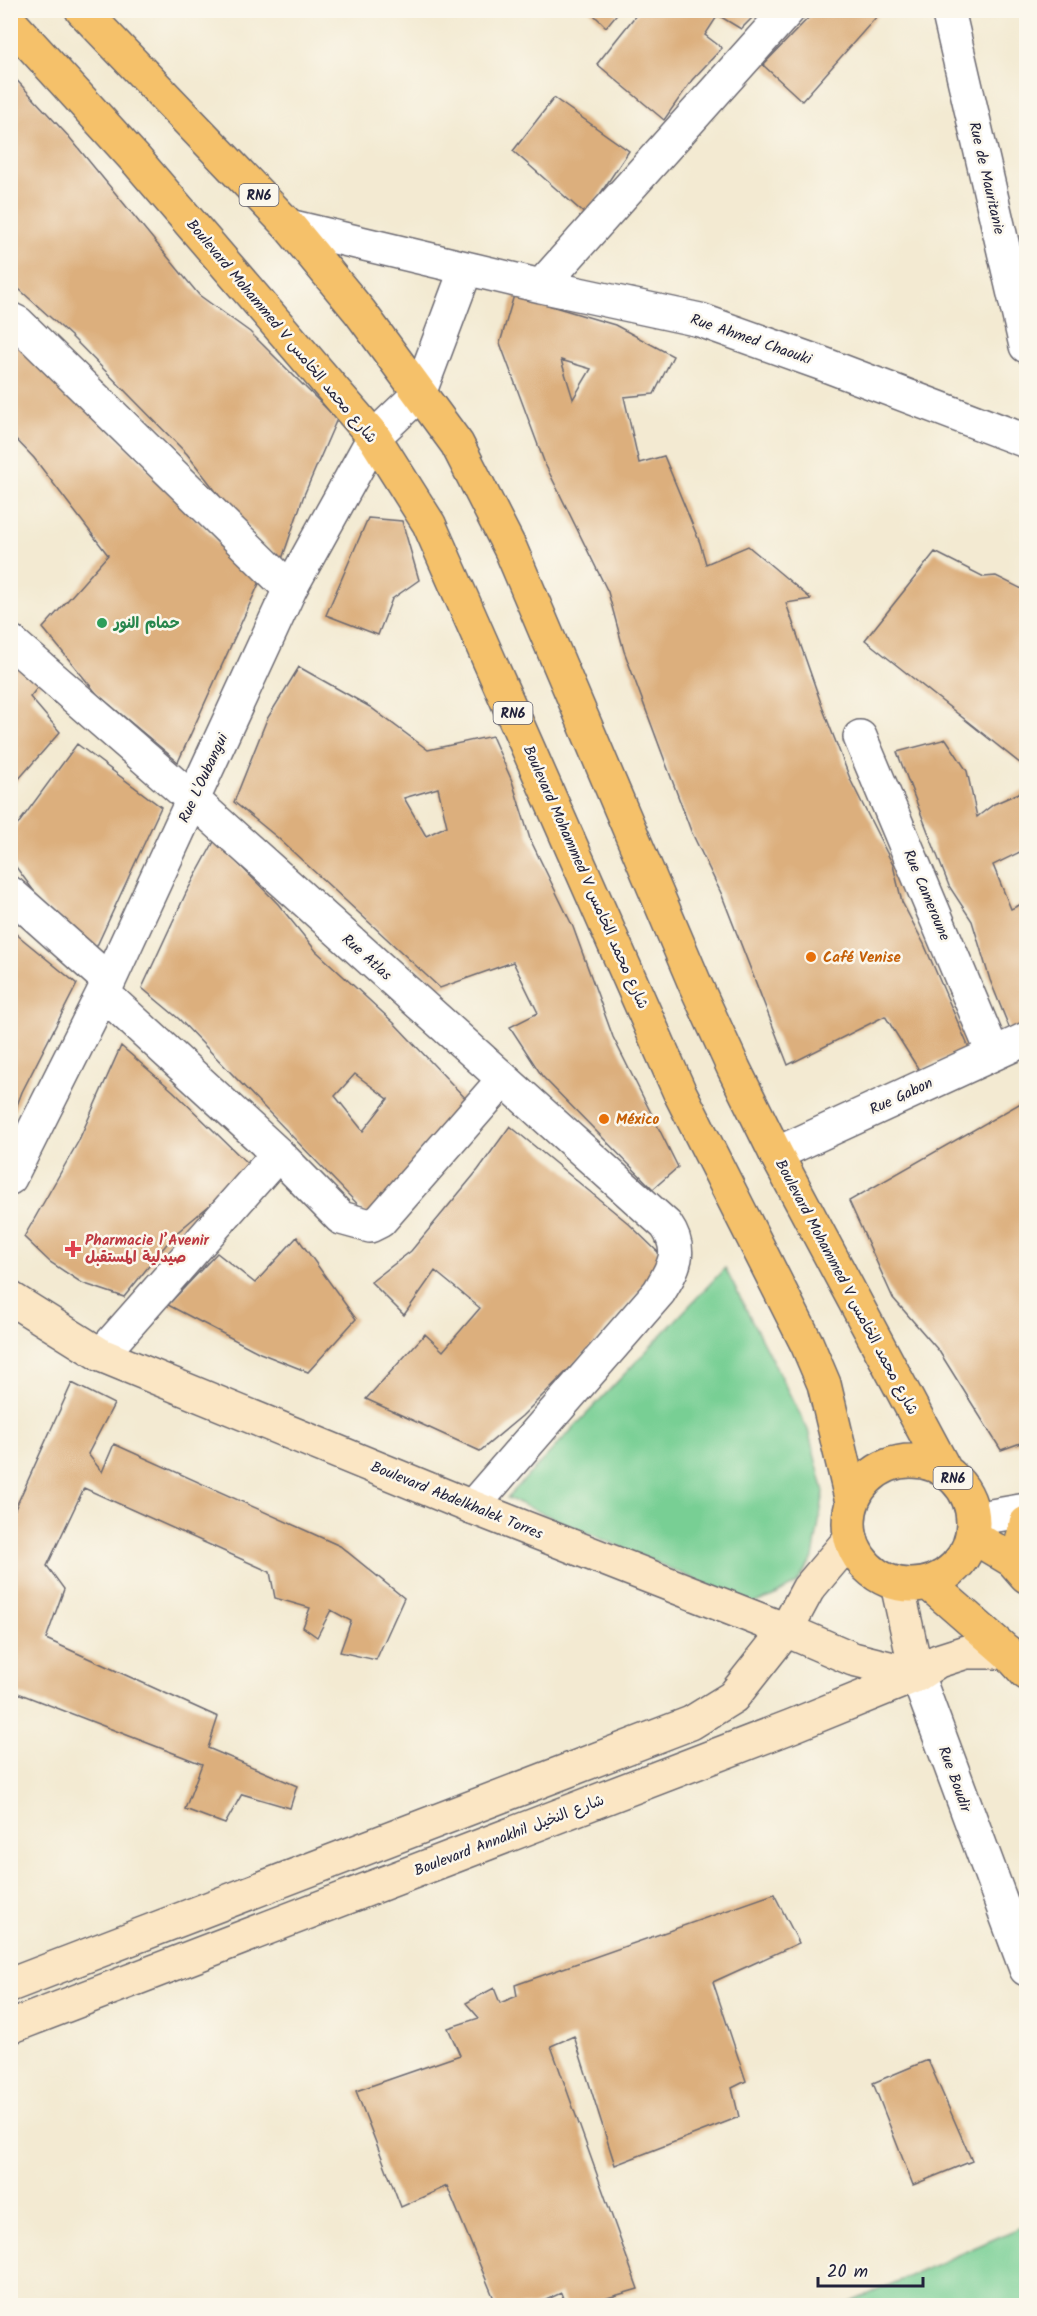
<svg xmlns="http://www.w3.org/2000/svg" width="1037" height="2316" font-family="Kalam,'Playpen Sans Arabic',sans-serif">
  <rect width="100%" height="100%" fill="#fbf7ec"/>
  <filter id="ink" filterUnits="userSpaceOnUse"><feTurbulence type="fractalNoise" baseFrequency=".0167" numOctaves="2"/><feDisplacementMap in="SourceGraphic" scale="12" xChannelSelector="R" yChannelSelector="G"/><feConvolveMatrix kernelMatrix="1 2 1 2 8 2 1 2 1" color-interpolation-filters="sRGB"/></filter>
  <filter id="wash" filterUnits="userSpaceOnUse"><feTurbulence type="fractalNoise" baseFrequency=".008" numOctaves="4" result="noise"/><feDisplacementMap in="SourceGraphic" scale="24" xChannelSelector="R" yChannelSelector="G"/><feGaussianBlur stdDeviation="1.35" result="paint"/><feColorMatrix in="noise" values="0 0 0 0 0 0 0 0 0 0 0 0 0 0 0 0 0 1.4 0 .05"/><feComposite in="paint" operator="in"/></filter>
  <g filter="url(#wash)">
    <rect width="100%" height="100%" fill="#f3ead2"/>
    <path fill="#78cf94" stroke="#4d7868" stroke-width="1.5" d="M725,1268L808,1430L824,1492L813,1558L797,1583L774,1596L752,1604L507,1498Z
      M1026,2225V2305H844Z"/>
    <g id="blocks">
      <path fill="#dcaf7d" fill-rule="evenodd" d="M589,10H620L606,27Z
        M640,10H760L741,29L718,15L705,35L722,48L692,80L664,120L597,64Z
        M816,10H877L879,14L802,101L763,65Z
        M10,73L70,138L199,295L250,332L337,419L304,495L282,559L221,498L187,454L71,336L10,281Z
        M554,98L629,151L586,215L513,151Z
        M514,295L615,325L673,356L654,394L624,397L639,463L664,456L700,543L706,564L748,546L811,599L786,603L823,709L851,781L893,865L902,902L924,944L969,1048L919,1070L885,1016L788,1065L721,893L691,831L624,651L608,592L545,464L500,343ZM561,360L591,369L573,399Z
        M16,336L85,403L220,545L262,577L178,762L97,694L43,628L108,555L34,458L10,433V341Z
        M368,518L402,521L419,580L392,599L378,635L326,615Z
        M935,552L984,577L996,576L1026,591V768L865,640Z
        M10,653L42,682L30,697L60,732L10,789Z
        M299,667L370,707L428,750L492,736L512,781L530,839L573,927L613,1037L678,1167L653,1189L542,1076L510,1027L538,1013L513,962L440,988L278,838L234,802L267,719ZM438,788L447,826L426,836L404,798Z
        M946,739L967,771L977,817L994,804L1026,790V849L993,865L1011,909L1026,902V1026L1011,1032L990,980L972,921L949,886L897,752Z
        M77,744L161,807L95,950L45,906L10,859V835Z
        M215,840L278,904L316,951L394,1023L468,1101L369,1216L179,1019L142,988L186,893ZM355,1074L388,1099L363,1131L335,1096Z
        M10,929L77,984L22,1092L11,1121Z
        M121,1046L173,1091L253,1169L174,1235L124,1297L82,1283L50,1262L24,1237L78,1142Z
        M1026,1100V1441L1001,1450L939,1351L893,1298L849,1201Z
        M510,1126L628,1223L665,1259L591,1347L522,1416L480,1451L366,1399L425,1334L443,1351L480,1308L435,1271L404,1315L371,1282L411,1251L478,1170Z
        M297,1237L356,1319L308,1372L260,1353L168,1305L217,1253L255,1283Z
        M72,1383L114,1404L88,1454L102,1472L114,1444L340,1546L404,1598L376,1660L340,1652L351,1621L331,1610L317,1637L303,1627L310,1608L275,1598L270,1572L84,1488L47,1566L64,1589L46,1639L218,1717L208,1748L297,1786L290,1808L242,1794L225,1824L185,1809L202,1764L10,1690V1520Z
        M774,1894L799,1943L713,1982L746,2081L732,2088L739,2117L615,2165L574,2036L551,2046L638,2289L580,2306H566L561,2293L533,2306H497L447,2186L401,2207L356,2091L460,2055L448,2028L479,2018L466,2003L494,1988L500,2003L517,1996L515,1985Z
        M928,2060L972,2161L913,2185L873,2083Z"/>
    </g>
  </g>
  <g filter="url(#ink)">
    <use href="#blocks" fill-opacity="0" stroke="#6b6870" stroke-width="1.5"/>
    <g fill="none" stroke-linecap="round" stroke-linejoin="round">
      <g stroke="#6b6870" stroke-width="36">
        <path id="minor" d="M948,10L1026,346
          M289,226L541,286L700,320L823,364L1026,441
          M541,286L788,10
          M10,319L18,323L290,589
          M10,641L193,800L666,1225C684,1251 674,1267 659,1292L472,1507
          M860,737L993,1053
          M10,893L109,981
          M103,993L278,1154L341,1218L370,1226L380,1221L503,1080
          M776,1154L1026,1039
          M10,1178L109,981L290,589L374,437L419,394L466,269
          M101,1355L278,1154
          M974,1519L1026,1510"/>
      </g>
      <g stroke="#6b6870" stroke-width="36">
        <path id="tertiary" d="M917,1675L1026,1969"/>
      </g>
      <g stroke="#6b6870" stroke-width="36">
        <path id="secondary" d="M10,1298L101,1355L472,1507L786,1630L853,1659L917,1675
          M897,1584L917,1675
          M10,1985L691,1723L733,1697L786,1630L808,1589L851,1538
          M10,2027L792,1726L917,1675L938,1661L966,1652H1007"/>
      </g>
      <g stroke="#6b6870" stroke-width="36">
        <path id="primary" d="M82,10L289,226L360,312L457,444L511,550L695,984L734,1069L776,1154L945,1470
          M10,22L137,161L374,437L429,524L680,1093L807,1344L824,1384L852,1502
          M849 1523a62 62 0 1 1 124 0a62 62 0 1 1-124 0Z
          M1026,1523L1022,1542L1026,1566
          M972,1536L1012,1560L1026,1576
          M928,1583L1007,1652L1026,1673"/>
      </g>
      <use href="#minor" stroke="#fff" stroke-width="33"/>
      <use href="#tertiary" stroke="#fff" stroke-width="33"/>
      <use href="#secondary" stroke="#fbe6c4" stroke-width="33"/>
      <use href="#primary" stroke="#f5c16b" stroke-width="33"/>
    </g>
  </g>
  <circle fill="#2e9e5b" stroke="#fbf7ec" stroke-width="2" cx="102" cy="623" r="6"/>
  <g fill="#e8710a" stroke="#fbf7ec" stroke-width="2">
    <circle cx="811" cy="957" r="6"/>
    <circle cx="604" cy="1119" r="6"/>
  </g>
  <path fill="#e0444e" stroke="#fbf7ec" stroke-width="2" d="M70 1240h6v6h6v6h-6v6h-6v-6h-6v-6h6z"/>
  <g text-anchor="middle" stroke-width="5" stroke-linejoin="round" paint-order="stroke">
    <g fill="#fbf7ec" stroke="#636270" stroke-width="1.5">
      <rect x="239.5" y="184" width="39" height="22" rx="4.5"/>
      <rect x="493.5" y="702" width="39" height="22" rx="4.5"/>
      <rect x="933.5" y="1467" width="39" height="22" rx="4.5"/>
    </g>
    <g font-size="14" font-weight="bold" fill="#22223b">
      <text x="259" y="200">RN6</text>
      <text x="513" y="718">RN6</text>
      <text x="953" y="1483">RN6</text>
    </g>
    <g font-size="15" fill="#22223b" stroke="#fbf7ec">
      <text transform="translate(987 178) rotate(77)" y="5">Rue de Mauritanie</text>
      <text transform="translate(282 331) rotate(50)" y="5">Boulevard Mohammed V شارع محمد الخامس</text>
      <text transform="translate(751 339) rotate(19)" y="5">Rue Ahmed Chaouki</text>
      <text transform="translate(203 778) rotate(-65)" y="5">Rue L'Oubangui</text>
      <text transform="translate(586 877) rotate(66)" y="5">Boulevard Mohammed V شارع محمد الخامس</text>
      <text transform="translate(927 895) rotate(67)" y="5">Rue Cameroune</text>
      <text transform="translate(367 957) rotate(42)" y="5">Rue Atlas</text>
      <text transform="translate(901 1096) rotate(-25)" y="5">Rue Gabon</text>
      <text transform="translate(847 1287) rotate(62)" y="5">Boulevard Mohammed V شارع محمد الخامس</text>
      <text transform="translate(457 1500) rotate(22)" y="5">Boulevard Abdelkhalek Torres</text>
      <text transform="translate(955 1779) rotate(70)" y="5">Rue Boudir</text>
      <text transform="translate(509 1835) rotate(-21)" y="5">Boulevard Annakhil شارع النخيل</text>
    </g>
    <g font-size="15" font-weight="bold" fill="#27864d" stroke="#fbf7ec" text-anchor="start">
      <text x="114" y="628">حمام النور</text>
    </g>
    <g font-size="15" font-weight="bold" fill="#c56008" stroke="#fbf7ec" text-anchor="start">
      <text x="823" y="962">Café Venise</text>
      <text x="616" y="1124">México</text>
    </g>
    <g font-size="15" font-weight="bold" fill="#be3a42" stroke="#fbf7ec" text-anchor="start">
      <text x="85" y="1245">Pharmacie l’Avenir<tspan x="85" dy="17">صيدلية المستقبل</tspan></text>
    </g>
  </g>
  <rect width="1037" height="2316" fill="none" stroke="#fbf7ec" stroke-width="36"/>
  <path d="M818 2277v9h105v-9" fill="none" stroke="#22223b" stroke-width="3"/>
  <text x="827" y="2277" font-size="18" fill="#22223b" stroke="#fbf7ec" stroke-width="4.5" paint-order="stroke">20 m</text>
</svg>
